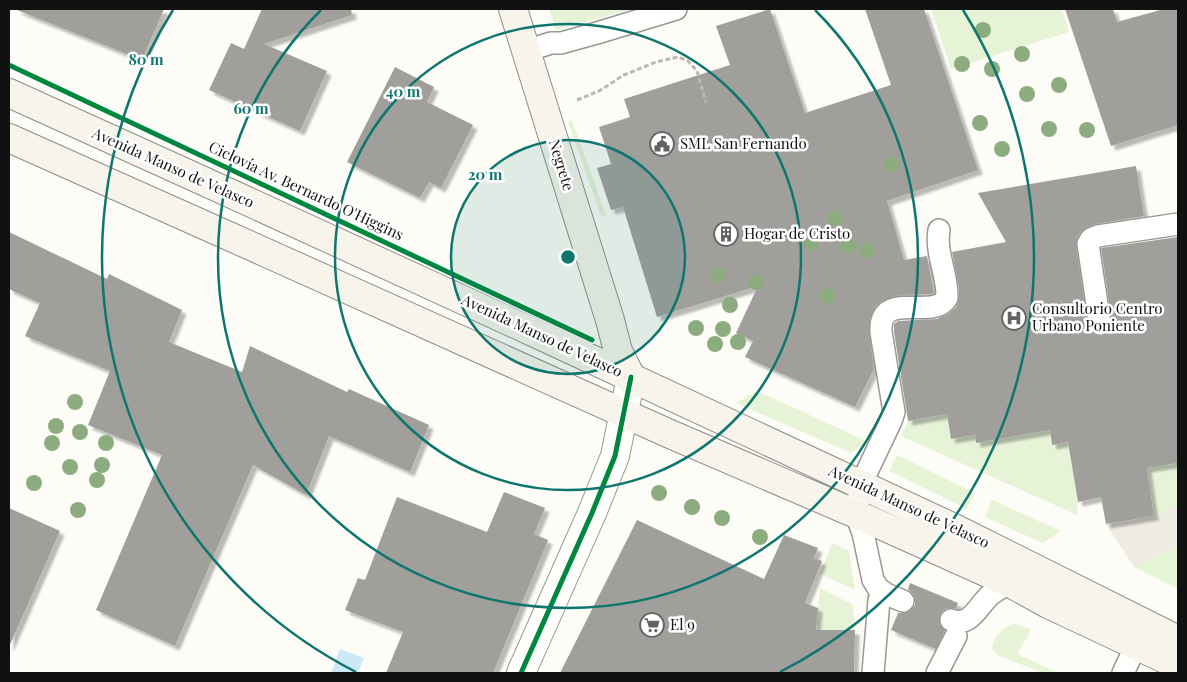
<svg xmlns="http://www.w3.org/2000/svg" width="1187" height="682" font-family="'Playfair Display',serif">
  <defs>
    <filter id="shadow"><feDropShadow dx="4.5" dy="4.5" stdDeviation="1" flood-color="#0004"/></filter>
  </defs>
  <rect width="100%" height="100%" fill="#fdfcf7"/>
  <path fill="#e7f3d7" d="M549,9H633L556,30Z
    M931,9H1062L1069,32L951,69Z
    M572,120L606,215L601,216L568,122Z
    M757,391L868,442L851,453L736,403Z
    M947,414L951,439L975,435L976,442L1050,430L1052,444L1068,442L1078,502L1077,515L901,436L908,421Z
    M897,455L975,493L967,509L889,471Z
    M1178,463V505L1154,516L1147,468Z
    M992,500L1061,531L1043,543L985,517Z
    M832,543L849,551L855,590L820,574Z
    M1178,544V589L1134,567Z
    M820,588L853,605L855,630H816Z
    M1014,623L1031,630L1017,654L1058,673H1042L998,655L992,649C993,635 1003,628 1014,623Z"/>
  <path fill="#edebe2" d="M1178,505V544L1134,567L1106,524L1154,516Z"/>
  <path fill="#cde8f7" d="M340,649L364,658L358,673H331Z"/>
  <path fill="#a19f9c" filter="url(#shadow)" d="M17,9H164L142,60L17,10Z
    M262,9H351L352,15L264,44L327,71L300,131L209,90L231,43L244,49Z
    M770,9L805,113L891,85L865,9H924L978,170L887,201L904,260L927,256L934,293L931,294L903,295L892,297L881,302L876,306L870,318L869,331L874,369L855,407L745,357L753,341L736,333L758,286L657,317L623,207L611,210L597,168L611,164L599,127L630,117L624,99L730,65L716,26Z
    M1065,9H1113L1117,22L1164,9H1178V125L1111,146Z
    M395,67L434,87L427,102L473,125L441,188L429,182L420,198L347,162Z
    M1136,166L1144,216L1096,224L1086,228L1081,232L1077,238L1076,246L1088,326L1091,332L1095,335L1101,336L1108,333L1111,329L1112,323L1101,248L1178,237V463L1147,468L1154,516L1106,524L1101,497L1078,502L1068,442L1052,445L1050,430L976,443L975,435L951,439L947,414L908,421L894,332V324L898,321L937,319L948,314L956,307L959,298V289L952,252L1006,242L978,193Z
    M9,232L107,279L109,274L182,310L169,342L242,372L250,346L347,392L349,389L429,425L410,472L329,436L306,495L253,465L175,646L96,610L162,455L88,425L110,371L25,336L40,303L9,289Z
    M504,492L545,508L534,534L548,540L493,673H386L403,632L345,610L358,578L365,580L397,497L487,532Z
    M9,508L60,531L9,647Z
    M637,520L764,579L784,535L818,548L814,558L822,561L805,603L818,608L816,630H855L854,673H560Z
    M910,583L958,603L956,608H947L942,611L939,617V624L945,630L936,649L891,630L898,613H904L910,611L915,605V599L913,594L908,589Z"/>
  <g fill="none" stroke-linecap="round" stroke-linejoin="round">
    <g stroke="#979795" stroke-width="24">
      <path id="lane" d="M526,51L551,43H561L597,33L676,9
        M1100,324L1088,244L1091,239L1098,236L1178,224
        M903,601L886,594L878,588L873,580L863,533L856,514L861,484L891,421L894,412L881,332C879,293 923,315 941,304C944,302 945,300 947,298C948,275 935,253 939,230
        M951,620C970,627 977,608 989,596C995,591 1002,587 1010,583
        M873,673L879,600
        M937,673L956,636
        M1123,673L1143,631"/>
    </g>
    <g stroke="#979795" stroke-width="30">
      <path id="street" d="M521,673L592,513L615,456L631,377"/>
    </g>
    <g stroke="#8e8d8b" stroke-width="30">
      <path id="secondary" d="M513,9L610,320L618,351L634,383
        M9,93L199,179L546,338L954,528L1178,640
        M9,138L231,237L670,434L856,514L1010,583L1048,604L1178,665"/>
    </g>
    <path stroke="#b9b9b8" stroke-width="3" stroke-dasharray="5 2.5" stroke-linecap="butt" d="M577,100L599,91L624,75L656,62L678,57L688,61L697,71L706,102"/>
    <use href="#lane" stroke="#fffffe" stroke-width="21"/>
    <use href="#street" stroke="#fffffe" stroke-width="28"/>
    <use href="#secondary" stroke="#f6f4eb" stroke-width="28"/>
    <g stroke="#fff" stroke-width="8">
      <path id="cycleway" d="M9,65L592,340
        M521,673L592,513L615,456L631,377"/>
    </g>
    <use href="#cycleway" stroke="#00873e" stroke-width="5"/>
  </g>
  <g fill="#8cac80">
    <circle cx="983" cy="30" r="8"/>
    <circle cx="1022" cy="54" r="8"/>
    <circle cx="962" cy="64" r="8"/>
    <circle cx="992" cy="69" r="8"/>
    <circle cx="1059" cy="85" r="8"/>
    <circle cx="1027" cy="94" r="8"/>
    <circle cx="980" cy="123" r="8"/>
    <circle cx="1049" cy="129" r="8"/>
    <circle cx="1087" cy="130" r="8"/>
    <circle cx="1002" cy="149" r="8"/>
    <circle cx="891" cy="165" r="8"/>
    <circle cx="835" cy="218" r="8"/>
    <circle cx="811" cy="243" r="8"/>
    <circle cx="848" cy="246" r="8"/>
    <circle cx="867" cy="250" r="8"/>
    <circle cx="718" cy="275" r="8"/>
    <circle cx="756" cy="282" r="8"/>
    <circle cx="828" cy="296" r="8"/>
    <circle cx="730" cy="305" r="8"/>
    <circle cx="696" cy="328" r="8"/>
    <circle cx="723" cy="329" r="8"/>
    <circle cx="738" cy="342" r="8"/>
    <circle cx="715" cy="344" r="8"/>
    <circle cx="75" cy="402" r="8"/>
    <circle cx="56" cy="426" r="8"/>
    <circle cx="80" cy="432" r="8"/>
    <circle cx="52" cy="443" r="8"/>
    <circle cx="106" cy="443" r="8"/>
    <circle cx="102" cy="465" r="8"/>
    <circle cx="70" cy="467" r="8"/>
    <circle cx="97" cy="480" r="8"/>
    <circle cx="34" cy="483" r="8"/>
    <circle cx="659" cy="493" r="8"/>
    <circle cx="692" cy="507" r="8"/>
    <circle cx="78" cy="510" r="8"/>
    <circle cx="722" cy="518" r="8"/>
    <circle cx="760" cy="537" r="8"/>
  </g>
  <circle cx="568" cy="257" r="117" fill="#0f766e" fill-opacity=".12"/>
  <g fill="none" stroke="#0f766e" stroke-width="2.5">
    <circle cx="568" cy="257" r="117"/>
    <circle cx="568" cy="257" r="233"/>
    <path d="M815 10A350 350 0 1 1 321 10"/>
    <path d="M356 672A466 466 0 0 1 173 10M963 10A466 466 0 0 1 780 672"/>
  </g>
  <defs>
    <g id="civic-ring" transform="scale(1.25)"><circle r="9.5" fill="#fff" stroke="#646362" stroke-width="1.5"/><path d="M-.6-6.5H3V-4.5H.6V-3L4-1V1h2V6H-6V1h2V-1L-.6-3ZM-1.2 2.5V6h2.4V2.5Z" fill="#646362"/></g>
    <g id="building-ring" transform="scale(1.25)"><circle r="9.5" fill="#fff" stroke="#646362" stroke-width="1.5"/><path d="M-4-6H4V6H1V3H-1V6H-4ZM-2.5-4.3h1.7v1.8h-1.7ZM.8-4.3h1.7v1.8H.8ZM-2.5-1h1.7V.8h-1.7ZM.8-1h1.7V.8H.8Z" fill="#646362"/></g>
    <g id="hospital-ring" transform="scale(1.25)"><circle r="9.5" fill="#fff" stroke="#646362" stroke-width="1.5"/><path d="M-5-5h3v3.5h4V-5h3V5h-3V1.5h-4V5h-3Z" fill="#646362"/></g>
    <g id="supermarket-ring" transform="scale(1.25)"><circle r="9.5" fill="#fff" stroke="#646362" stroke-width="1.5"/><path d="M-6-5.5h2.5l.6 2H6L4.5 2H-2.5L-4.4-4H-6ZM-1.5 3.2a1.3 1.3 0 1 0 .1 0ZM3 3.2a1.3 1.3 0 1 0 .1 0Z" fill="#646362"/></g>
  </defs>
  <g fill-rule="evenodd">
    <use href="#civic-ring" x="662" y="144"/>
    <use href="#building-ring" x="726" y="234"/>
    <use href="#hospital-ring" x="1014" y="318"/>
    <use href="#supermarket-ring" x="652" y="625"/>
  </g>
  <g text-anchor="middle" stroke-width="5" stroke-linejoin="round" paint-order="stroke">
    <g font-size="15" fill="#111" stroke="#fff" text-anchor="start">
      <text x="680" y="149">SML San Fernando</text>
      <text x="744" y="239">Hogar de Cristo</text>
      <text x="1032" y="314">Consultorio Centro<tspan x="1032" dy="17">Urbano Poniente</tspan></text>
      <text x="670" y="630">El 9</text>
    </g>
    <g font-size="15" fill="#111" stroke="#fff">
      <text transform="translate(561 165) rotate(73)" y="5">Negrete</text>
      <text transform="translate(173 168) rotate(24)" y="5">Avenida Manso de Velasco</text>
      <text transform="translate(306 191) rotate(25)" y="5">Ciclovía Av. Bernardo O'Higgins</text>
      <text transform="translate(542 336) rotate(25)" y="5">Avenida Manso de Velasco</text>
      <text transform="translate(909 507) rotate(25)" y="5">Avenida Manso de Velasco</text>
    </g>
  </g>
  <circle cx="568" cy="257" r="8" fill="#0f766e" stroke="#fff" stroke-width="2.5"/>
  <g font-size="15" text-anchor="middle" font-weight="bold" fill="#0f766e" stroke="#fff" stroke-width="5" stroke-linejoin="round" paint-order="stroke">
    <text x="146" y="65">80 m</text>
    <text x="403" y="97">40 m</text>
    <text x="251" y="114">60 m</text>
    <text x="485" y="180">20 m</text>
  </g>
  <rect width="1187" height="682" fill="none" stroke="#111111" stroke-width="20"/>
</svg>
